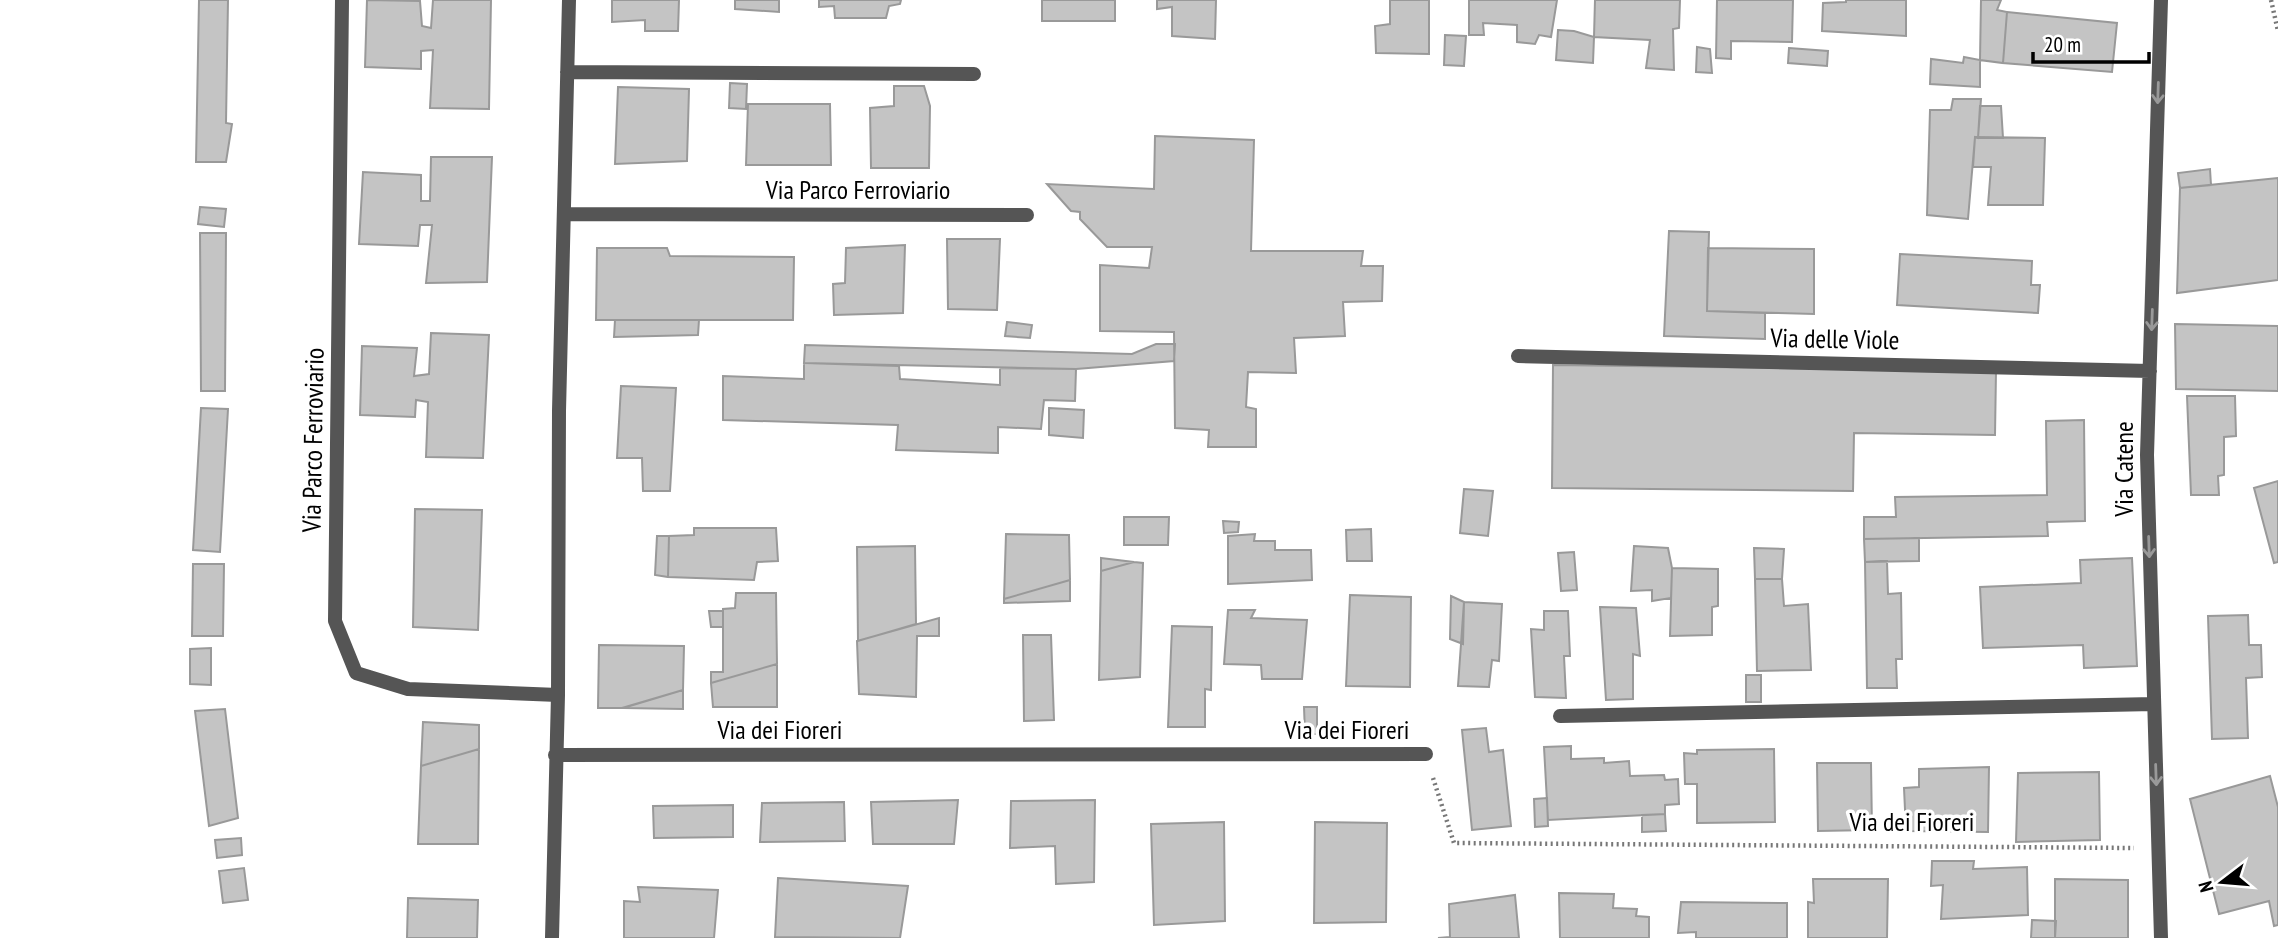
<svg xmlns="http://www.w3.org/2000/svg" width="2278" height="938" font-family="'PT Sans Narrow',sans-serif">
  <rect width="100%" height="100%" fill="#fff"/>
  <path fill="#c4c4c4" stroke="#999" stroke-width="2" d="M199,0H228L226,123L232,124L226,162H196Z
    M367,0L420,1L422,26L431,28L433,0H491L489,109L430,108L433,50L421,51V69L365,67Z
    M612,0H679L678,31H645V20L612,22Z
    M735,0H779V12L735,9Z
    M819,0H901L900,4L889,6L886,18H835L834,6L819,7Z
    M1042,0H1115V21H1042Z
    M1157,0H1216L1215,39L1172,36V7L1157,9Z
    M1390,0H1429V54L1376,53L1375,26L1390,24Z
    M1469,0H1557L1551,37L1539,35L1535,44L1517,42V25L1483,23L1484,35H1469Z
    M1595,0H1680L1679,28L1673,29L1674,70L1646,68L1650,40L1594,37Z
    M1717,0H1793L1792,42L1731,41V59L1716,58Z
    M1846,0H1906V36L1822,31L1823,3L1846,2Z
    M1981,0H2001L1997,10L2007,12L2003,63L1980,60Z
    M2007,12L2117,23L2112,72L2003,63Z
    M1558,30L1574,31L1594,37L1593,63L1556,60Z
    M1445,35L1466,36L1464,66L1444,65Z
    M1697,47L1710,49L1712,73L1696,72Z
    M1789,48L1828,51L1827,66L1788,63Z
    M1964,57L1980,60V87L1930,84L1931,59L1963,63Z
    M730,83L747,84L746,109L729,108Z
    M894,86H924L930,106L929,168H871L870,108L894,106Z
    M618,87L689,89L687,161L615,164Z
    M1953,99H1981L1978,138L1975,137L1968,219L1927,215L1930,110H1951Z
    M748,104H830L831,165H746Z
    M1980,106H2001L2003,138H1978Z
    M1155,136L1254,140L1251,251H1363L1361,266H1383L1382,301L1343,302L1345,336L1294,338L1296,373L1248,372L1246,407L1256,409V447H1208L1209,430L1175,428L1174,332L1100,331V265L1149,268L1152,247H1107L1080,219V212L1071,211L1047,184L1154,189Z
    M1975,137L2045,138L2043,205H1988L1991,167H1973Z
    M431,157H492L487,282L426,283L432,225H420L418,246L359,244L363,172L421,175V201H430Z
    M2210,169L2211,185L2180,188L2178,173Z
    M2278,178V280L2177,293L2180,188Z
    M200,207L226,209L224,227L198,224Z
    M1669,231L1709,232L1707,311L1765,313V339L1664,336Z
    M200,233H226L225,391H201Z
    M947,239H1000L997,310L948,309Z
    M905,245L903,313L834,315L833,284L845,283L846,248Z
    M597,248H667L670,256L794,257L793,320H596Z
    M1708,248L1814,249V314L1707,311Z
    M1900,254L2032,261L2031,285H2040L2038,313L1897,305Z
    M615,320H699L698,335L614,337Z
    M1007,322L1032,325L1030,338L1005,336Z
    M2175,324L2278,326V391L2176,389Z
    M431,333L489,335L483,458L426,457L428,402L416,400L415,417L360,415L362,346L417,348L414,376L429,374Z
    M1156,344H1175L1174,361L1076,369L804,363L805,345L1132,354Z
    M804,363L899,366L900,379L1000,385V368L1076,369L1075,401L1044,400L1041,429L998,427V453L896,450L898,425L723,420V376L804,379Z
    M1553,365L1996,371L1995,435L1854,433L1853,491L1552,488Z
    M621,386L676,388L670,491H643L642,458H617Z
    M2187,396H2235L2236,436L2224,437V475L2218,476L2219,495H2191Z
    M201,408L228,409L220,552L193,550Z
    M1049,408L1084,410L1083,438L1049,435Z
    M2084,420L2085,521L2047,522L2048,536L1864,539V517H1896L1895,497L2047,495L2046,421Z
    M2278,481V562L2274,563L2254,488Z
    M1464,489L1493,491L1488,536L1460,533Z
    M415,509L482,510L478,630L413,627Z
    M1124,517H1169L1168,545H1124Z
    M1223,521L1239,522L1238,532L1224,533Z
    M694,528H776L778,561L757,562L754,580L668,577L669,536L694,535Z
    M1371,529L1372,561H1347L1346,530Z
    M1006,534L1069,535L1070,580L1004,599Z
    M1255,534L1254,541H1275V550H1311L1312,580L1228,584V536Z
    M657,536H669L668,577L655,575Z
    M1919,538V561L1865,562L1864,539Z
    M915,546L916,624L858,641L857,547Z
    M1634,546L1668,548L1672,568L1671,598L1652,601V590L1631,591Z
    M1754,548L1784,549L1782,579H1755Z
    M1574,552L1577,590L1561,591L1558,553Z
    M1101,558L1134,562L1101,571Z
    M2132,558L2137,666L2084,668L2083,645L1983,648L1980,587L2081,583L2080,560Z
    M1887,561L1888,594L1901,593L1902,659H1896L1897,688H1867L1865,562Z
    M1134,562L1143,563L1140,677L1099,680L1101,571Z
    M193,564H224L223,636H192Z
    M1672,568L1718,569V606L1712,607V635L1670,636Z
    M1755,579H1782L1784,606L1808,604L1811,670L1757,671Z
    M1070,580V601L1004,603V599Z
    M736,593H776L777,664L711,683V672H723V609L735,608Z
    M1350,595L1411,597L1410,687L1346,686Z
    M1451,596L1464,602L1463,644L1450,639Z
    M1464,602L1502,604L1499,661L1492,660L1489,687L1458,686Z
    M1600,607L1636,608L1640,656L1633,654V699L1606,700Z
    M1228,610H1255L1251,618L1307,620L1302,679H1262L1261,665L1224,664Z
    M709,611H723V627H711Z
    M1544,611H1568L1570,656H1564L1566,698L1535,697L1531,629L1544,630Z
    M2248,615L2249,645H2261L2262,677L2246,678L2248,738L2212,739L2208,616Z
    M939,618V636H917L916,697L859,694L857,641Z
    M1172,626L1212,627L1211,690L1205,689V727H1168Z
    M1023,635H1051L1054,720L1024,721Z
    M599,645L684,646L683,690L622,708H598Z
    M211,648V685L190,684V649Z
    M777,664V707H713L711,683Z
    M1746,675H1761V702H1746Z
    M683,690V709L623,708Z
    M1304,707H1317V734H1305Z
    M225,709L238,818L209,826L195,711Z
    M423,722L479,725V749L421,766Z
    M1486,728L1489,752L1503,750L1511,826L1472,830L1462,730Z
    M1571,746V759L1604,758V763L1629,761L1630,776L1664,775L1665,780L1678,779L1679,804L1665,805V814L1548,820L1544,747Z
    M479,749L478,844H418L421,766Z
    M1774,749L1775,822L1697,823V784H1685L1684,753L1697,754V750Z
    M1817,763H1871L1872,830L1818,831Z
    M1989,767L1988,832L1906,831L1904,788L1919,787V769Z
    M2099,772L2100,840L2016,842L2018,773Z
    M2270,776L2278,807V925L2274,926L2269,901L2219,914L2190,799Z
    M1547,798L1548,826L1535,827L1534,799Z
    M958,800L954,844H873L871,802Z
    M1095,800L1094,882L1056,884L1055,846L1010,848L1011,801Z
    M844,802L845,841L760,842L762,803Z
    M733,805V837L654,838L653,806Z
    M1665,814L1666,831L1642,832V815Z
    M1224,822L1225,921L1154,925L1151,824Z
    M1315,822L1387,823L1386,922L1314,923Z
    M241,838L242,855L217,858L215,840Z
    M1932,861H1974L1973,869L2027,867L2028,915L1941,919L1943,885L1931,886Z
    M244,868L248,900L223,903L219,871Z
    M778,878L908,886L900,938L775,937Z
    M1813,879H1888L1887,938H1808V902L1814,903Z
    M2055,879L2128,880V938H2055Z
    M638,887L718,890L714,938H624V901L640,902Z
    M1559,893L1614,894L1613,908L1637,909L1636,916L1649,917V938H1560Z
    M1515,895L1519,938H1438L1450,937L1449,904Z
    M408,898L478,900L477,938H407Z
    M1681,902L1787,903V938H1696V932L1678,933Z
    M2032,920L2056,921L2055,938H2031Z"/>
  <g fill="none" stroke-linecap="round" stroke-linejoin="round">
    <path stroke="#777" stroke-width="4.5" stroke-dasharray="2 3.5" stroke-linecap="butt" d="M2271,0L2278,31
      M1433,778L1454,843L2134,848"/>
    <path stroke="#555" stroke-width="14" d="M342,0L335,621L356,673L408,689L558,695
      M567,72L974,74
      M564,214L1027,215
      M1518,356L2150,371
      M1560,716L2154,704
      M555,755L1426,754
      M552,938L558,695L559,411L569,0
      M2161,938L2147,455L2161,0"/>
  </g>
  <defs><path id="oneway-shaft" d="M-6 0H5M1.5-3L5.5 0L1.5 3" fill="none" stroke-width="1.6" stroke-linecap="round" stroke-linejoin="round" transform="scale(1.75)"/></defs>
  <g stroke="#999">
    <use href="#oneway-shaft" transform="translate(2158 93) rotate(92)"/>
    <use href="#oneway-shaft" transform="translate(2152 320) rotate(92)"/>
    <use href="#oneway-shaft" transform="translate(2149 547) rotate(88)"/>
    <use href="#oneway-shaft" transform="translate(2156 775) rotate(88)"/>
  </g>
  <g text-anchor="middle" stroke-width="7" stroke-linejoin="round" paint-order="stroke">
    <g font-size="26" fill="#000" stroke="#fff">
      <text x="858" y="199">Via Parco Ferroviario</text>
      <text transform="translate(1835 339) rotate(1)" y="9">Via delle Viole</text>
      <text transform="translate(313 440) rotate(-89)" y="9">Via Parco Ferroviario</text>
      <text transform="translate(2124 469) rotate(-90)" y="9">Via Catene</text>
      <text x="780" y="739">Via dei Fioreri</text>
      <text x="1347" y="739">Via dei Fioreri</text>
      <text x="1912" y="831">Via dei Fioreri</text>
    </g>
  </g>
  <g transform="translate(2222 882) rotate(254)" stroke="#ffffff" stroke-width="5" paint-order="stroke">
  <path d="M0-5L12 26L0 18L-12 26Z" fill="#000000"/>
  <text y="-10" font-size="19" font-weight="bold" text-anchor="middle" fill="#000000">N</text>
  </g>
  <path d="M2033 52v10h116v-10" fill="none" stroke="#000000" stroke-width="3.5"/>
  <text x="2044" y="52" font-size="21" fill="#000000" stroke="#ffffff" stroke-width="5" paint-order="stroke">20 m</text>
</svg>
